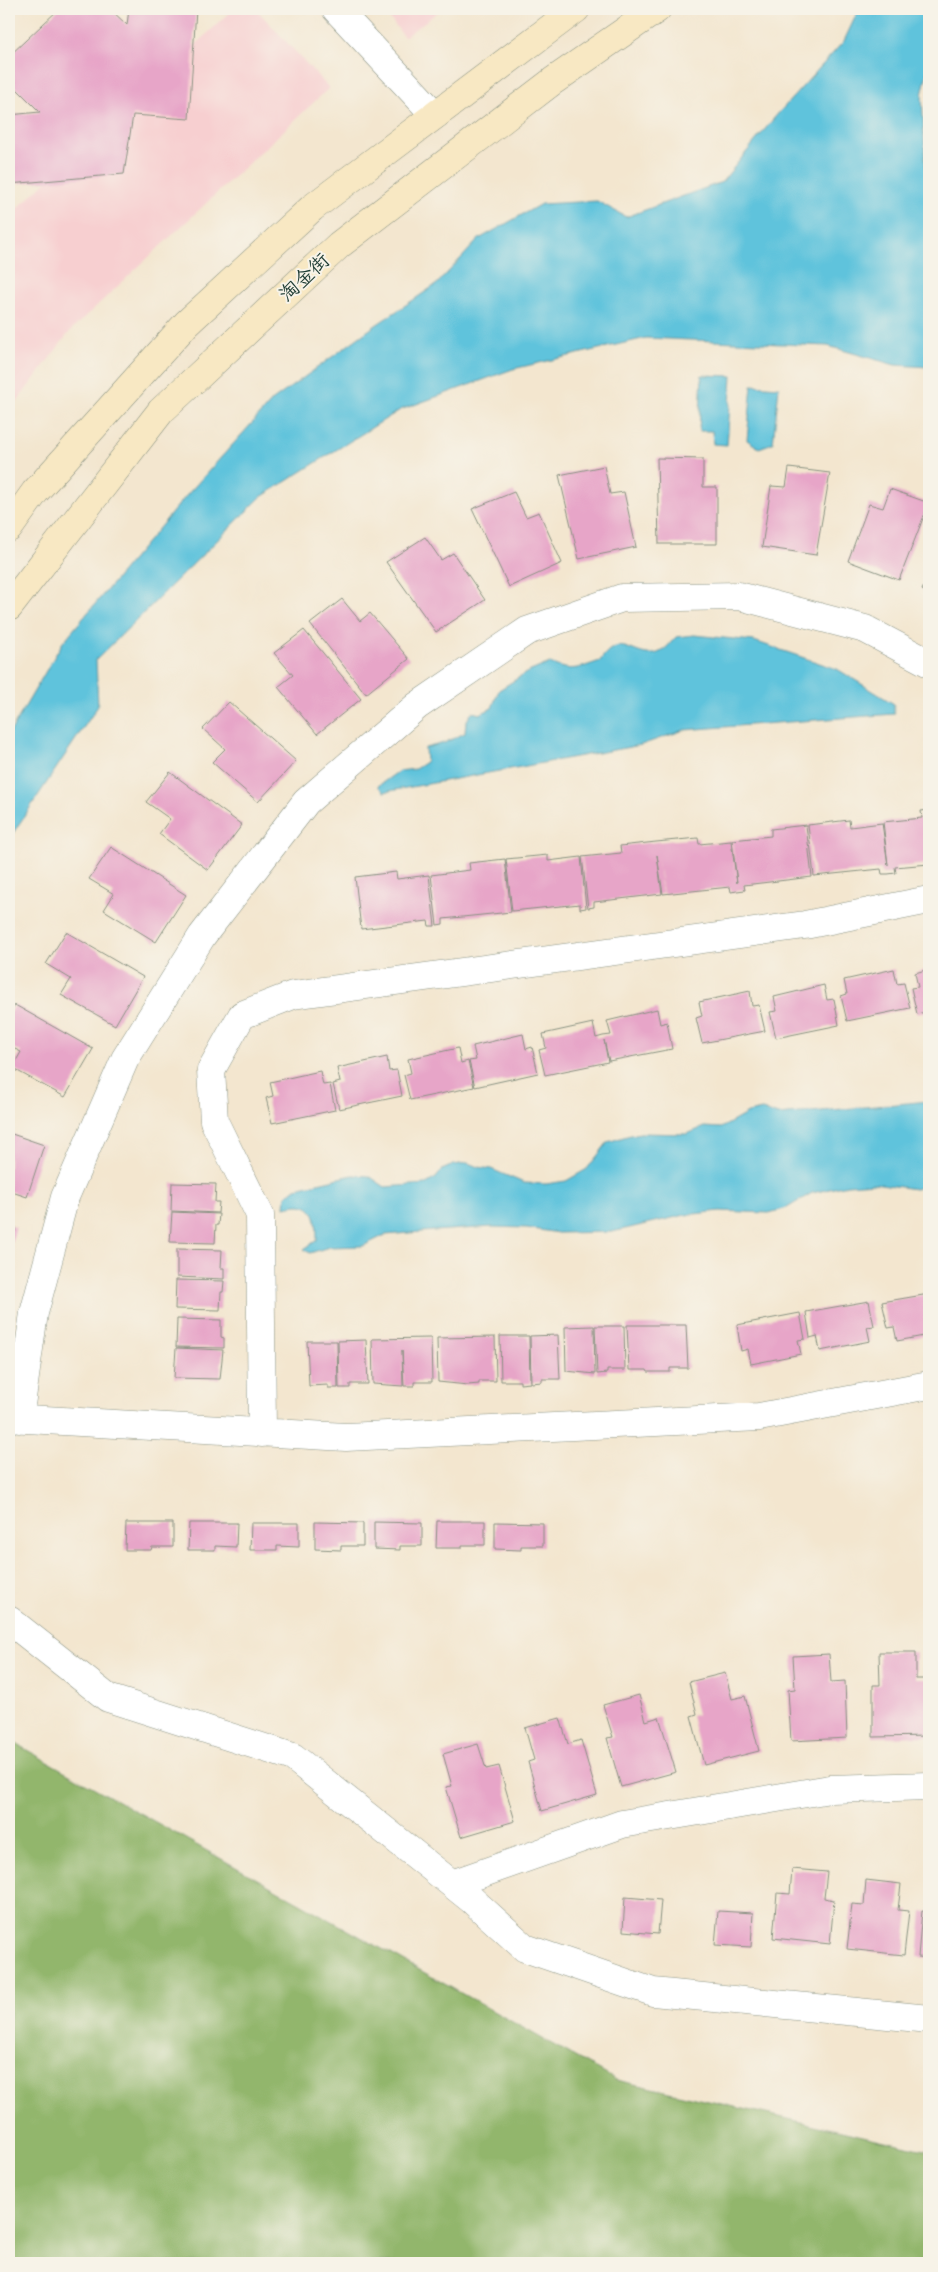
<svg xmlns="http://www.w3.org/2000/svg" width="938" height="2272" font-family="'Indie Flower','LXGW WenKai TC',sans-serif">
  <rect width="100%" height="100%" fill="#f7f3e8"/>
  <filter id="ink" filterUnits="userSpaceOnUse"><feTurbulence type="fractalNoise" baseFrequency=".02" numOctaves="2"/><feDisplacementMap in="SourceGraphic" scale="10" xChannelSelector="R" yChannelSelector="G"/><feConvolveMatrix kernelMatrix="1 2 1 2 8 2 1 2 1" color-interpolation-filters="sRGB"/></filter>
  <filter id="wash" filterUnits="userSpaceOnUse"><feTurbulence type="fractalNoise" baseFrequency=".0096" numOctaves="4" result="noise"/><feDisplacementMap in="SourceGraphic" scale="20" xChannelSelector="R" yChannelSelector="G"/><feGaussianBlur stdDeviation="1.12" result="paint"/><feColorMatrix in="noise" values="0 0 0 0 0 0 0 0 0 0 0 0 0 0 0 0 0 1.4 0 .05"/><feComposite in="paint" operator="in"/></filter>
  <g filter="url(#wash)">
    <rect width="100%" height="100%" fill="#f3e6cf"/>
    <path fill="#f7cfd0" d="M234,9H256L329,88L71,330L9,412V216Z
      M383,9H442L404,37Z"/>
    <path fill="#92b66c" stroke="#587a50" d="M9,1740L616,2080L929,2151V2263H9Z"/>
    <path fill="#5ec3dc" stroke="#3e8088" d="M859,9H929V64L922,95L929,239V367L895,365L828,346L646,338L513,369L400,410L261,497L96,660L98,706L9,839V734L63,642L187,495L273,400L373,327L437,284L479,239L541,204L597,201L626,217L722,182L775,117L844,41Z
      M702,375L732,376L727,445L713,444L712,431H699Z
      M752,385L779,387L773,443L759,448L747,440Z
      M694,635L754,641L837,669L894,704V714L684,730L641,745L384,792L378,786L399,771L415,769L426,762L425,748L444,743L465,733L466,722L472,712L480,714L492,708L499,690L526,673L550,663C571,673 579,668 600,661C621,627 637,665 662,651C667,648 672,641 676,637Z
      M929,1101V1185L915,1189L874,1183L847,1185L812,1193L787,1208L769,1213L720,1211L685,1215L612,1232L558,1233L527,1228L492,1227L433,1231L385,1235L363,1246L329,1247L310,1253L304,1249L317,1240C317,1216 315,1199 285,1207L286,1196L296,1188L353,1175L369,1176L385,1187L426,1184L436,1178L442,1170L453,1165L468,1163L478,1167L491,1169L524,1183L546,1184L566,1181L587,1169L608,1142L627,1136L640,1133L687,1134L704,1127L721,1128L748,1113L762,1110L778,1115Z"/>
    <g id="blocks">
      <path fill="#e7a5c8" d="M59,9H110L127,25L129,9H196L189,119L133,115L124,174L9,184V115L40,112L9,81V56Z
        M657,458L703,459V487H717V544H659Z
        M604,466L610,494L624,492L636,547L579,559L559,475Z
        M789,468L830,473L816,555L762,547L771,486L786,487Z
        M890,489L929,503L899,580L848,561L869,504L883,508Z
        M514,492L526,517L539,512L562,563L509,587L472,509Z
        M425,537L441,560L453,553L485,600L436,632L386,562Z
        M929,576V594L922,590Z
        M342,599L360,621L370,613L409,659L366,694L310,624Z
        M304,630L361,699L317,734L278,687L293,675L274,653Z
        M229,702L296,761L258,802L212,762L225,749L203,729Z
        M170,772L242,825L208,870L159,834L170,819L146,802Z
        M929,810V864L895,867L896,873L888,874H882L881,869L814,876L808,825L849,820L850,827L882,823L888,865L883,822L922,818L921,811Z
        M806,825L812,877L744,885L745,890L737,891L731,892L730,887L663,894L657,855L662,894L594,902V907L588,908L582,857L621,853L620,846L656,842L698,838L699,844L731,841L737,883L732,840L771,836V829Z
        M111,847L186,895L156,942L104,910L114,894L89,879Z
        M548,855V861L581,857L586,908L580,909V904L512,911L506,859Z
        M505,859L511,912L443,919V924L437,925L431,875L470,870L469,863Z
        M396,872L397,879L429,875L435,926H429L428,921L361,929L355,877Z
        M66,932L143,977L115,1025L61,995L71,979L46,964Z
        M894,969L897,984L904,983L910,1008L847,1021L841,996L847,994L844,980Z
        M929,969V1011L917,1014L911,988L918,987L915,973Z
        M824,985L827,1000L834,999L839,1025L776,1038L770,1012L777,1011L774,997Z
        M750,991L752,1006L759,1005L765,1031L702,1043L696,1018L702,1016L699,1002Z
        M15,1005L93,1049L65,1097L12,1068L21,1052L9,1046V1015Z
        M657,1009L660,1024L667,1022L672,1049L609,1061L604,1040L608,1062L545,1075L539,1050L546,1048L543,1034L593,1023L596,1038L603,1036L611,1035L607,1021Z
        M523,1034L526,1049L532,1047L538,1073L475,1087L469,1061L476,1060L473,1046Z
        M458,1048L461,1063L468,1061L474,1087L410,1100L404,1075L411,1073L408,1059Z
        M387,1057L389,1071L397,1070L402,1096L339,1109L333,1084L340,1082L337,1068Z
        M320,1071L323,1085L330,1084L335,1110L272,1123L266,1098L273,1096L270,1082Z
        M9,1133L44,1145L27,1197L9,1191Z
        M172,1183L216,1184L215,1202H219L218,1213L171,1211Z
        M172,1212L219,1214L218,1225H216L215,1243L170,1242Z
        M9,1225L16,1227L9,1252Z
        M177,1249L222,1250L221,1268H224V1279L177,1277Z
        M176,1280L224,1281L223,1292H221L220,1310L175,1309Z
        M929,1294V1335L897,1341L894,1327L888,1328L882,1302Z
        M869,1301L874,1326L867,1327L870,1341L820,1351L817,1336L810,1338L806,1312Z
        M800,1313L805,1339L798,1340L801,1354L751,1364L748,1349L741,1351L737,1325Z
        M177,1319L221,1320V1337L224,1338V1348L176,1347Z
        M627,1325H686L688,1368H670V1372H648L647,1370H629Z
        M594,1326L595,1374L566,1371L565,1327Z
        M595,1326H624L625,1370H607V1373L597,1374Z
        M558,1335L560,1379H542V1382L531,1383L530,1336Z
        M500,1336H529L530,1383L520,1384V1381H501Z
        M495,1337L496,1381H479V1384L468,1385L438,1382L437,1338Z
        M431,1338L432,1382H414V1386H404L402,1350L403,1386L373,1384L372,1339Z
        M366,1340L368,1384H350V1388H339L338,1341Z
        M307,1341H337L338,1388H328V1385L309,1386Z
        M176,1348L223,1350L220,1379L174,1378Z
        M437,1521H485V1545H462V1548H436Z
        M315,1522L363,1523V1546H341V1550L315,1549Z
        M374,1522L422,1523V1546H400V1550L374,1549Z
        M495,1522L543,1523V1546H521V1550L495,1549Z
        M126,1523H173V1547H152L151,1550H125Z
        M189,1523H237L236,1547L215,1546V1550H188Z
        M251,1523H299V1547L277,1546V1550H250Z
        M879,1652H916V1679H929V1736L873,1737V1685H880Z
        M829,1654L831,1682L845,1681L847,1738L791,1741L788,1690L795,1689L793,1656Z
        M725,1673L732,1699L745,1696L759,1751L704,1765L691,1716L697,1714L689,1682Z
        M639,1695L646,1721L659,1717L676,1772L621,1787L607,1738L613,1737L603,1705Z
        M560,1718L568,1744L581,1740L597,1795L542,1811L528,1762L534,1760L525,1728Z
        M478,1744L486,1769L499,1766L515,1821L461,1837L446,1787L452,1786L443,1754Z
        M792,1869L827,1872L824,1898L834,1900L830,1944L773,1938L777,1893L790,1894Z
        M866,1880L901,1884L898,1910L909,1911L904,1955L847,1949L852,1904L864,1905Z
        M625,1897L661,1900L658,1934L623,1931Z
        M718,1911L753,1913L751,1947L715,1945Z
        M922,1911L929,1912V1958L918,1957Z"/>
    </g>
  </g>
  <g filter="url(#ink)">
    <use href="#blocks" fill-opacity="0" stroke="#899282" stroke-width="1"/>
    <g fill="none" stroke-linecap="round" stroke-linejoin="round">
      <g stroke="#899282" stroke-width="29">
        <path id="street" d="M336,9L435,115
          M9,1418L346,1437L759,1417L929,1385
          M19,1419L34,1313L65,1197L125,1059L202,936L306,802L417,706L527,631L622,598L739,596L865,629L929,663
          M262,1433L260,1215L214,1121L211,1070L242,1015L293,995L805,925L929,900
          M9,1620L108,1698L293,1757L472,1900L525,1948L653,1992L929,2019
          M452,1884L622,1824L830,1789L929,1786"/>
      </g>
      <g stroke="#899282" stroke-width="29">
        <path id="secondary" d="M9,528L35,492L187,323L312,208L576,9
          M9,607L161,411L339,245L553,81L657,9"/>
      </g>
      <use href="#street" stroke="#fff" stroke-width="28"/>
      <use href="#secondary" stroke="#f8e8c3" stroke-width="28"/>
    </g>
  </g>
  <g text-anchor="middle" stroke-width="4" stroke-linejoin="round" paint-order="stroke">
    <g font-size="20" fill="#1f3d34" stroke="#f7f3e8">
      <text transform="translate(304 277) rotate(-43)" y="7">淘金街</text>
    </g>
  </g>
  <rect width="938" height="2272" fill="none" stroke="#f7f3e8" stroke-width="30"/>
</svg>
